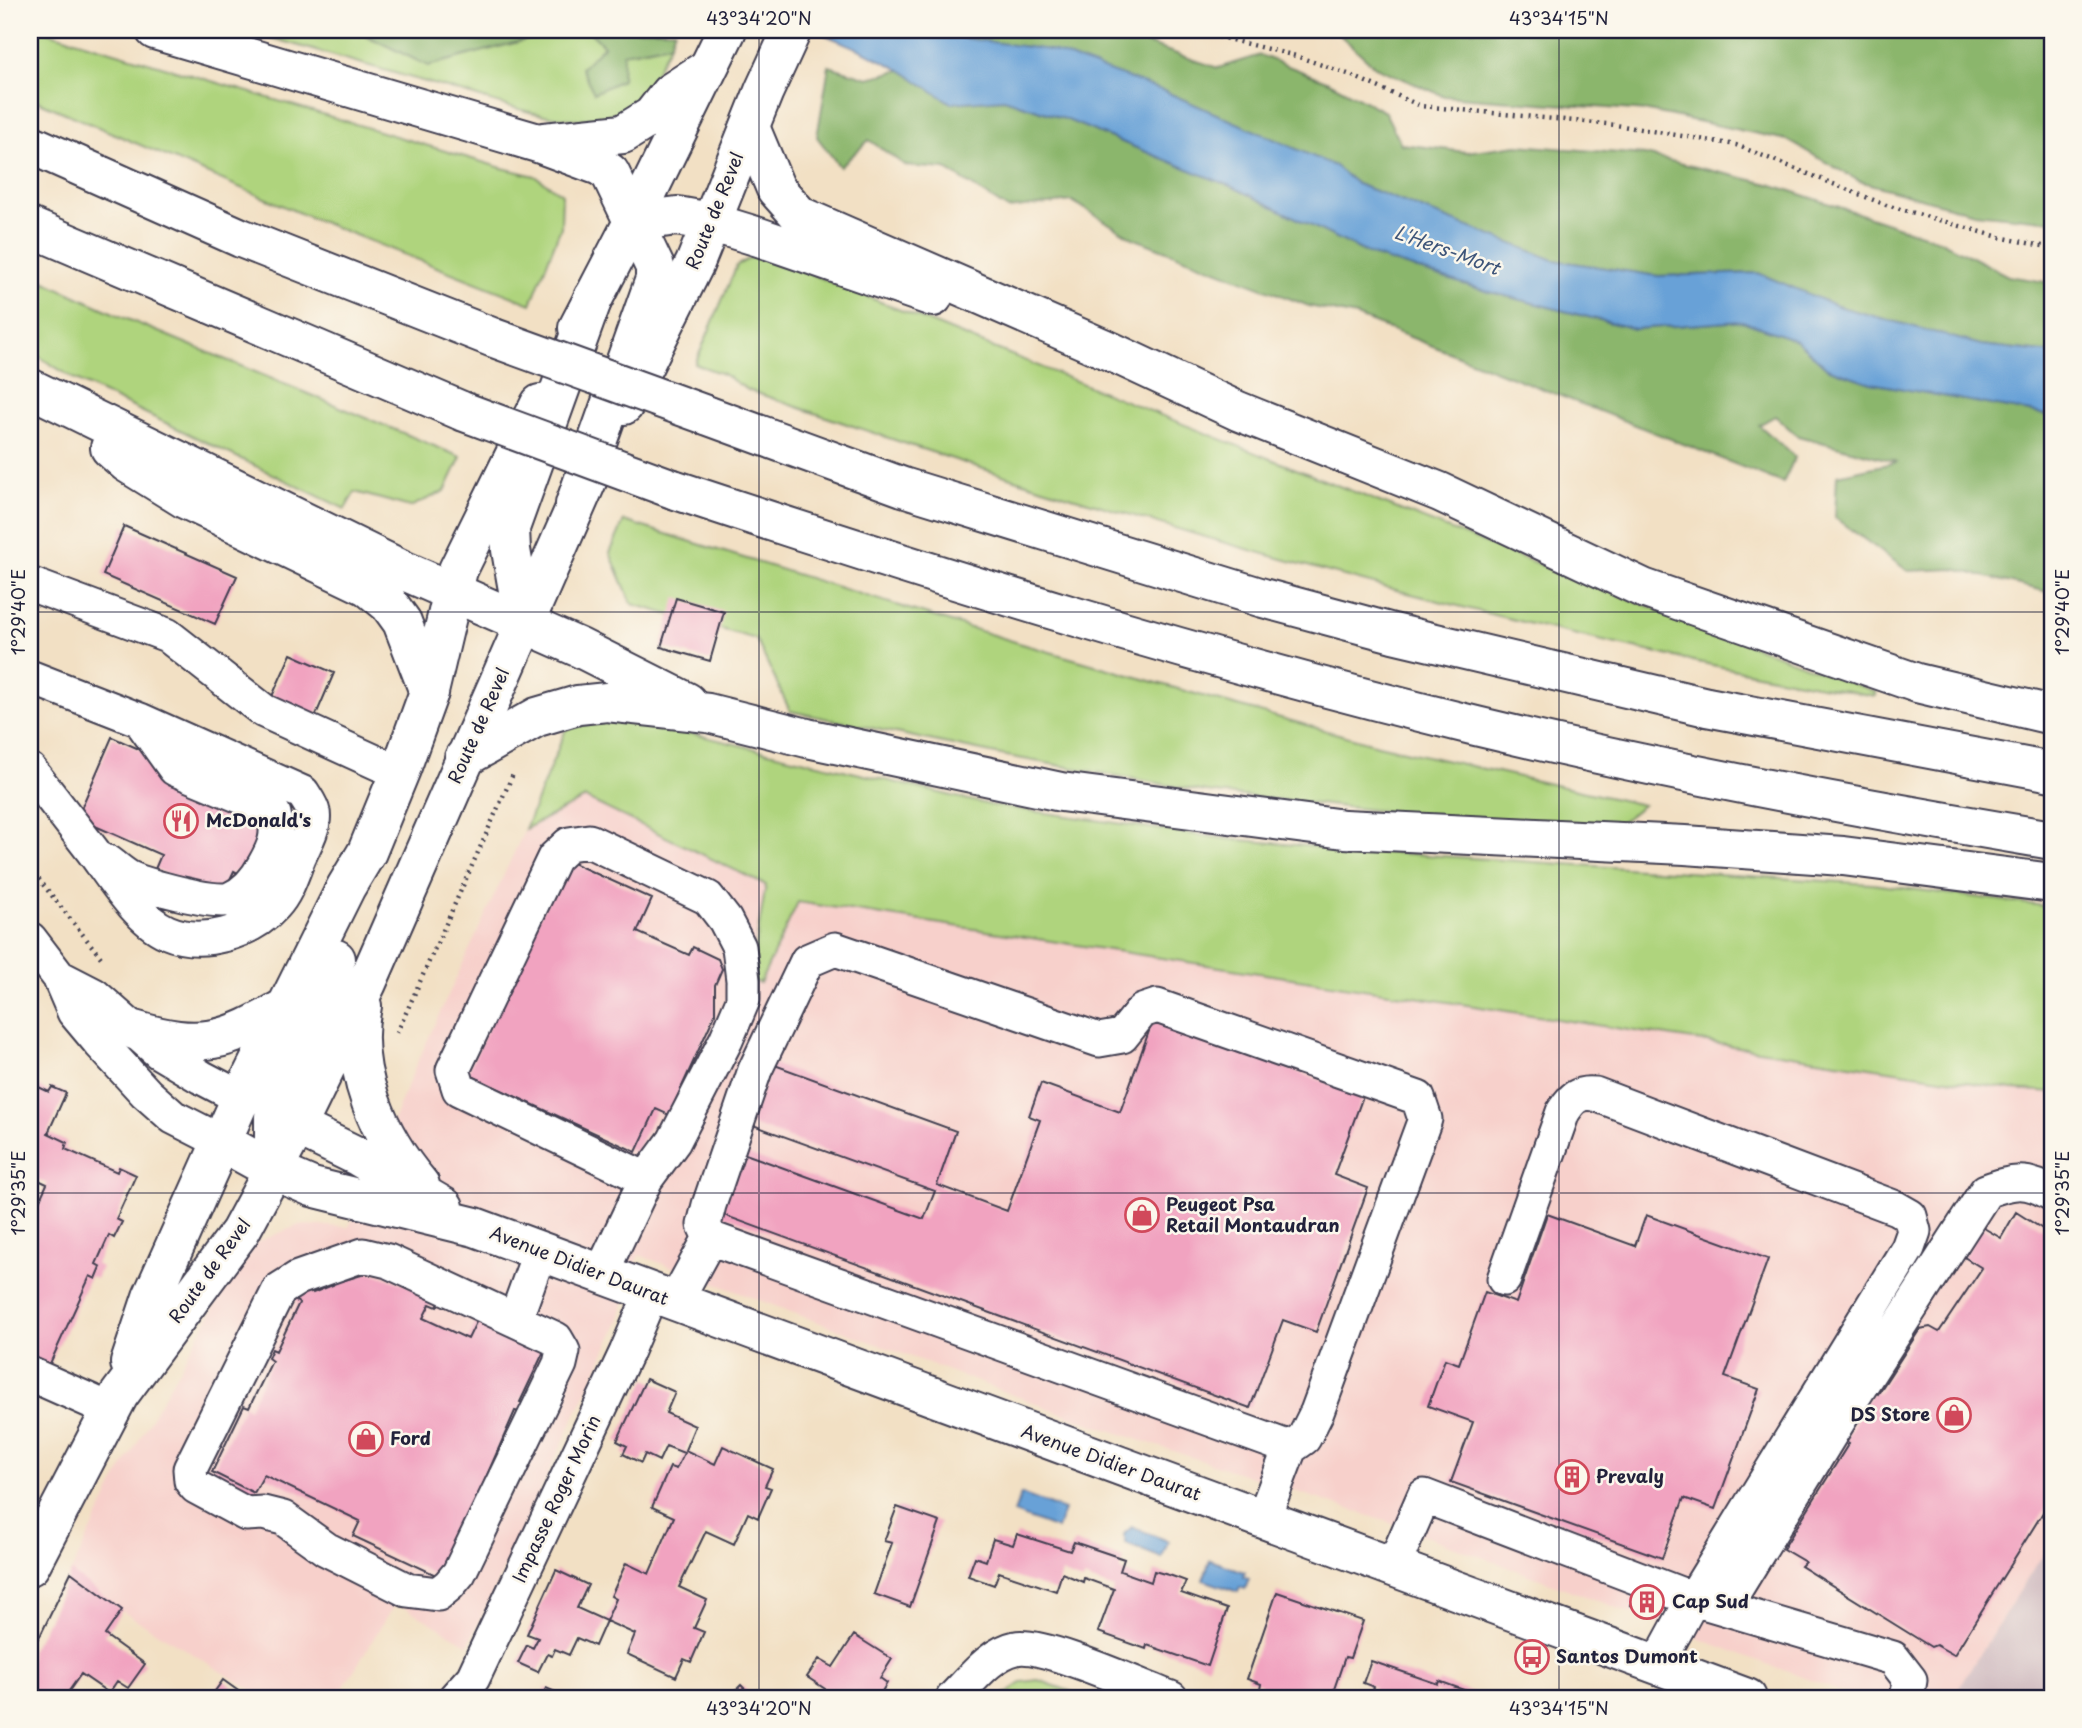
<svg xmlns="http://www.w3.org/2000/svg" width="2082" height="1728" font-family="'Playpen Sans',sans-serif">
  <rect width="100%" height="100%" fill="#fbf7ec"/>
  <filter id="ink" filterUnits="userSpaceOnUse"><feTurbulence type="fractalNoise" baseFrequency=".0143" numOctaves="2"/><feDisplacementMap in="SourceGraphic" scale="14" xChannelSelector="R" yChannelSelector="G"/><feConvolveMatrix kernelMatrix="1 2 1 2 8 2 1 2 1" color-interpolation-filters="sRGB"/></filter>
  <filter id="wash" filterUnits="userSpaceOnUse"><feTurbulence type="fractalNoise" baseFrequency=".00686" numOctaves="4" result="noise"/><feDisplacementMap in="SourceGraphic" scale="28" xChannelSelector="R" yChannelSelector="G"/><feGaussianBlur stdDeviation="1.57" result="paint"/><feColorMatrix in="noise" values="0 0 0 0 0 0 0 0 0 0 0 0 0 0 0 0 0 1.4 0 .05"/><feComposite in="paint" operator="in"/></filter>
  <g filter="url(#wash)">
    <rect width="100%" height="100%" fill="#f2e0c4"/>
    <path fill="#f7d0cb" d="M585,798L767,885L750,980L760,983L798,902L2012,1089L2052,1092V1540L1952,1698H1858L1385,1521L1088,1423L639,1255L618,1324L468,1645L396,1602L337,1698H265L122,1611L71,1572L116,1480L250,1245L299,1225L349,1227L416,1065L525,829Z"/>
    <path fill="#d2bec2" d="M2052,1540V1698H1952Z"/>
    <path fill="#afd47d" stroke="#687b5c" stroke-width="2" d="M30,30H41L502,168L535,176L562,194L561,227L531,304L309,217L30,98Z
      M243,30H355L428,66L533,38L583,30H588C620,61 629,52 670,44C658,69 642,102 615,113C603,118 591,119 578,119C537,118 493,101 454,90C383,70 313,50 243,30Z
      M760,253C1130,404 1501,553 1876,692L1875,696C1811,684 1747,673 1684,659C1367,591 1054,497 748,390L723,374L695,364L737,265Z
      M30,275L120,316L461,457L445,491L410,507L355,492L345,509L76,380L30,351Z
      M624,521L1022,644L1234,705L1378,745L1643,805L1616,826L1410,814L1206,792L1001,755L790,711L756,639L632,604L610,553Z
      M643,722L990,805L1228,839L1364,851L1872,884L2052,907V1092L2012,1089L798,902L760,983L750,980L766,885L585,798L525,829L566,729L590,723Z
      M1038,1680L1089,1698H1000L1023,1682Z"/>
    <path fill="#8bb66c" stroke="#566c54" stroke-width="2" d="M355,30H583L533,38L428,66Z
      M588,30H675L670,44L623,53L622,80L594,93L581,68L604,46Z
      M935,30H1114L1153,46L1218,68L1260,55L1329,82L1385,112L1401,144L1466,152L1517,145L1645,155L1773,185L1939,240L2008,276L2052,283V353L1981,345L1837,306L1758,273L1658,276L1554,260L1357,184L1335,166L1164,91Z
      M1343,30H2052V221L1974,213L1859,181L1787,140L1648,111L1444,96L1375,67L1341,36Z
      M829,66L868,78L901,70L951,103L1004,99L1065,119L1235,188L1371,255L1486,291L1635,329L1742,321L1796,340L1827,368L1871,383L2052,416V593L1954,569L1908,571L1835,518L1837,475L1897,462L1798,436L1775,416L1759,425L1795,457L1783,483L1356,316L1309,306L1133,238L1072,201L1008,209L946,169L906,166L869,140L840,167L817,137Z"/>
    <path fill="#68a1d7" stroke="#456289" stroke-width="2" d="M814,30H935L963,38L1050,50L1164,91L1335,166L1357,184L1554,260L1658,276L1758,273L1837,306L1981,345L2052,353V416L1871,383L1827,368L1796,340L1742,321L1635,329L1486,291L1371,255L1235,188L1065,119L1004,99L951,103L901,70L861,50Z
      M1021,1494L1064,1510L1057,1529L1014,1513Z
      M1132,1527L1168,1541L1162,1558L1126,1544L1124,1534Z
      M1210,1560L1245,1572L1243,1577L1249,1579L1245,1589L1240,1587L1238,1592L1203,1580Z"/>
    <g id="blocks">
      <path fill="#f1a3c0" d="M124,526L237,576L215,624L103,575Z
        M676,598L724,612L710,661L661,647Z
        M291,654L334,673L313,722L269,703Z
        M112,737L262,804L264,824L245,877L234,871L221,898L155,869L161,855L77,818Z
        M566,860L652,899L637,932L689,955L693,947L718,959L722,969L715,985V1014L669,1115L656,1109L636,1152L493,1086L484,1087L483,1081L467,1074Z
        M1153,1020L1363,1096L1334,1175L1368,1188L1316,1332L1283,1320L1250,1408L718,1213L740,1152L924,1219L935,1191L750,1124L772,1064L956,1131L937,1185L1007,1211L1040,1120L1029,1116L1041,1083L1120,1112Z
        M30,1083L49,1092L52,1087L66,1093L48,1133L67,1142L65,1149L117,1172L119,1167L136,1175L116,1219L122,1222L114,1238L109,1235L96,1264L101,1267L96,1279L90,1276L48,1368L30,1360V1221L47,1184L30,1176Z
        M2016,1212L2052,1235V1498L1954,1655L1936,1645L1931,1647L1801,1566L1805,1562L1783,1549L1849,1443L1845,1440L1873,1391L1878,1394L1920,1329L1930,1327L1939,1332L1982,1268L1964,1257L1982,1227L2001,1238Z
        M1547,1214L1635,1246L1646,1215L1768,1259L1725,1377L1759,1389L1715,1509L1684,1498L1662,1558L1451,1482L1473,1422L1428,1406L1445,1359L1459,1364L1485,1292L1516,1303Z
        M364,1270L442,1298L437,1307L430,1304L423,1318L468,1339L479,1316L546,1347L520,1402L523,1403L519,1412L515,1411L442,1578L353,1536L360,1521L264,1475L254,1493L212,1472L244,1406L249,1408L272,1361L268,1358L272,1349L276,1351L299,1303L296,1301L299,1292L311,1288L313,1293L333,1285L332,1281L344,1277L345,1280L365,1274Z
        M646,1379L675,1392L666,1413L695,1426L685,1450L715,1464L723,1446L773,1469L765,1486L771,1488L758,1518L748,1513L734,1544L706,1531L679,1587L707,1600L694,1628L704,1632L691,1662L684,1659L676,1677L627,1654L635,1634L606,1621L616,1599L611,1596L626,1563L649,1574L674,1517L652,1507L670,1467L676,1469L684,1453L666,1446L659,1461L645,1454L641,1463L623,1454L627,1446L617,1441Z
        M897,1507L940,1522L910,1607L874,1594L892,1543L884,1541Z
        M1017,1534L1070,1551L1074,1542L1124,1559L1120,1571L1151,1582L1154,1571L1172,1576L1186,1581L1181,1593L1227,1609L1208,1666L1147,1645L1146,1649L1098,1632L1114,1589L1084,1578L1083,1582L1062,1573L1056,1591L999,1572L994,1585L968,1576L975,1557L986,1561L993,1539L1013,1545Z
        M556,1570L588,1585L577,1608L606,1621L595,1646L577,1638L569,1655L555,1649L552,1656L547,1654L538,1672L518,1663L527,1645L533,1648L538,1638L527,1634Z
        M71,1572L122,1610L105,1635L145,1664L128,1688L117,1681L109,1693L81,1674L64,1698H30V1650L41,1634Z
        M1277,1592L1363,1621L1350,1658L1345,1657L1331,1698H1285L1260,1690L1261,1684L1247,1679Z
        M1634,1594L1665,1598L1658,1616L1630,1605Z
        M854,1635L892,1659L880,1678L887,1683L878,1698H839L807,1677L819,1659L833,1667Z
        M1371,1661L1438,1684L1439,1681L1486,1698H1449L1435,1692L1433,1698H1370L1374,1687L1363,1683Z
        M223,1680L244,1695L242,1698H210Z
        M741,1685L754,1698H728Z
        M546,1688L569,1698H541Z"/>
    </g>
  </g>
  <g filter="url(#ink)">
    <use href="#blocks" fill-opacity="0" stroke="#413e50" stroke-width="2"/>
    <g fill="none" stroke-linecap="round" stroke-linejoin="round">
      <g stroke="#413e50" stroke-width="37">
        <path id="minor" d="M30,584L167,635L264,711L380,764L401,769
          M30,677L140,720L303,793C306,798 312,806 313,812C316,826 304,845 299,857C292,874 287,892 275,905C250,933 202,947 167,932C138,920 111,875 92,850C71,823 50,796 30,770
          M108,862C115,867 122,874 130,878C145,885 216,905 230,899C246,892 256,880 264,865C275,846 279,835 274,814L259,804L175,769L140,720
          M30,939L59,977L74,1012L100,1043L146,1093L173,1117L222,1142
          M59,977L94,995L159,1052L201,1077L241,1098
          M710,1238L704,1225L709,1205L755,1070L807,961L835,949L1099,1040L1122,1036L1142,1011L1157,1006L1418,1098L1425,1119L1317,1412L1304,1438L1290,1448
          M601,1274L646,1179L674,1141L726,1040L743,1000V980L739,947L725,920L708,898L589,841L569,844L554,858L453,1070L459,1089L646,1179
          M1504,1279L1563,1112C1572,1098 1578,1092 1595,1094L1896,1208L1910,1216L1914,1231L1908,1248L1693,1599L1893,1658L1910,1680L1907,1698
          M675,1302L710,1238L1290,1448L1263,1519
          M515,1320L556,1339L563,1351L560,1364L459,1573L449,1585L438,1594L407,1590L326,1549L283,1518L263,1513L246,1514L196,1487L191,1481L190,1469L279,1290L298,1278L363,1255L388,1261L515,1320L540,1251
          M30,1374L111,1410
          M1393,1567L1424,1496L1693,1599L1657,1665
          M1724,1608L1852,1399L1986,1191C2014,1181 2026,1178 2052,1194
          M455,1698L473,1678L626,1353L651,1294
          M953,1698C970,1681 991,1653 1016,1648C1042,1642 1141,1687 1171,1698"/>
      </g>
      <g stroke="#413e50" stroke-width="42">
        <path id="major" d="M633,222L677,216L710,222
          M578,328L633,222L727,30
          M624,405L695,263L764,91L792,30
          M362,1006C349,1070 379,1137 420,1185
          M134,1030C201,1050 227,1042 286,1007
          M275,1116L359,1157L444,1207
          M222,1142L273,1170L312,1187L475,1227L1747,1698
          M274,1146V1116L336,959
          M130,1363L152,1297L241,1098L346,887L367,852L401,769L429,692L458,570L540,404
          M30,1566L119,1395L240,1232L297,1126L367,983L590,474"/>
      </g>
      <g stroke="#413e50" stroke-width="42">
        <path id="highway" d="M155,30L538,143L600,166L610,173L655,267V279L575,504
          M750,127L776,189L800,216L1112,352L1238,411L1440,492L1643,588L1917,683L2052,715
          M544,142L623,134L652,116L670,93L707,69
          M30,144L241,238L494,338
          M710,222L759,237L933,297
          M30,227L462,411
          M30,388L407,572L580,648L687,702
          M706,415L903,487L1263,598L1393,633L1707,707L2052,772
          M110,448L127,463L185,499L367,586L389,604L402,622L429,692
          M673,489C938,577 1205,660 1476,726C1667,772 1859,808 2052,840
          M524,624L511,550L510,528L593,298
          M464,758L537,717L578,705L607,702L708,713L807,738L1061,792L1344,829L1685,845L1843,856L2052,883"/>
      </g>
      <path stroke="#413e50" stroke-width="4.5" stroke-dasharray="2 5" stroke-linecap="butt" d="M1191,30L1296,56L1348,74L1421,106L1616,125L1736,145L1886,205L1999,237L2052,248
        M30,868L103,960
        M397,1033L514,772"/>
      <use href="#minor" stroke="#fff" stroke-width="33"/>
      <use href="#major" stroke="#fff" stroke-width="38"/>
      <use href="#highway" stroke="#fff" stroke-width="38"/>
      <g stroke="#413e50" stroke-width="42" stroke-linecap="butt">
        <path id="highway-bridge" d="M494,338L706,415
          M462,411L673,489"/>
      </g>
      <use href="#highway-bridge" stroke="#fff" stroke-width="38"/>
    </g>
  </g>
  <path fill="none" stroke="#22223b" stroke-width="2" stroke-opacity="0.45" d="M759,30V1698M1559,30V1698M30,31H2052M30,612H2052M30,1193H2052"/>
  <defs>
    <g id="restaurant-ring" transform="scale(1.75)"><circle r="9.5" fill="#fbf7ec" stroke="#d1495b" stroke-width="1.5"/><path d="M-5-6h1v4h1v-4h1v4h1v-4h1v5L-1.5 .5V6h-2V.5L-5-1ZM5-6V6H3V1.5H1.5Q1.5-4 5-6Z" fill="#d1495b"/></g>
    <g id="shop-ring" transform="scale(1.75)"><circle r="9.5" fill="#fbf7ec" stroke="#d1495b" stroke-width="1.5"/><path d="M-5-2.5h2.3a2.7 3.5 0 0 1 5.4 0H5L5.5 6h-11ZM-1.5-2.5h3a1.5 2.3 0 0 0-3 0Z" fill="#d1495b"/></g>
    <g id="building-ring" transform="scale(1.75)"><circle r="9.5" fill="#fbf7ec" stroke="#d1495b" stroke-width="1.5"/><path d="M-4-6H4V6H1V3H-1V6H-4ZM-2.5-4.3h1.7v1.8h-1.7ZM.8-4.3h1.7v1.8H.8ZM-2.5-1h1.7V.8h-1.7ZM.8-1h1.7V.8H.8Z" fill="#d1495b"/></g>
    <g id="bus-ring" transform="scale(1.75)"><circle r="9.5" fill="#fbf7ec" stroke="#d1495b" stroke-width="1.5"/><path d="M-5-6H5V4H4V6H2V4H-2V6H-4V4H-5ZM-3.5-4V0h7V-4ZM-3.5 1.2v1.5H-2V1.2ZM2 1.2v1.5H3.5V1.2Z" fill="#d1495b"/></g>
  </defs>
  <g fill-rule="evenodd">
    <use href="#restaurant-ring" x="181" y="821"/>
    <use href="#shop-ring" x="1142" y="1215"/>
    <use href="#shop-ring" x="1954" y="1415"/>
    <use href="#shop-ring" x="366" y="1439"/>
    <use href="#building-ring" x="1572" y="1477"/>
    <use href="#building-ring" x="1647" y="1602"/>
    <use href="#bus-ring" x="1532" y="1657"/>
  </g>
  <g text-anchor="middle" stroke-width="5" stroke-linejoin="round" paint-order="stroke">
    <g font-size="18" fill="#22223b" stroke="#fbf7ec">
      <text transform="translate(715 211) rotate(-68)" y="6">Route de Revel</text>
      <text transform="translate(479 726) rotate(-66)" y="6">Route de Revel</text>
      <text transform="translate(579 1266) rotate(21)" y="6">Avenue Didier Daurat</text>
      <text transform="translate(210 1271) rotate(-54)" y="6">Route de Revel</text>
      <text transform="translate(1111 1463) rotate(20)" y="6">Avenue Didier Daurat</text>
      <text transform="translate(557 1499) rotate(-65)" y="6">Impasse Roger Morin</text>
    </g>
    <g font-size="18" font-weight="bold" fill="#22223b" stroke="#fbf7ec" text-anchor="start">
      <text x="206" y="827">McDonald's</text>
      <text x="1166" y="1211">Peugeot Psa<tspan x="1166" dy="21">Retail Montaudran</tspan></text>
      <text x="1930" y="1421" text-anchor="end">DS Store</text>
      <text x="390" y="1445">Ford</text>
      <text x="1596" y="1483">Prevaly</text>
      <text x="1672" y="1608">Cap Sud</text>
      <text x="1556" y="1663">Santos Dumont</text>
    </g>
    <g font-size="19" font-style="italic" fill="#3e5579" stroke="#fbf7ec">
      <text transform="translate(1447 250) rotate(20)" y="7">L'Hers-Mort</text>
    </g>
  </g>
  <rect width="2082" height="1728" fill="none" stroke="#fbf7ec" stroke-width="77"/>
  <rect x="38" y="38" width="2006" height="1652" fill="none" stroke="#22223b" stroke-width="2.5"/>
  <g font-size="18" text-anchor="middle" fill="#22223b">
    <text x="759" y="25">43°34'20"N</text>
    <text x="1559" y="25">43°34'15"N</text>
    <text transform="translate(2063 612) rotate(-90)" y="6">1°29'40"E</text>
    <text transform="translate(19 612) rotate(-90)" y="6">1°29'40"E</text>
    <text transform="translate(2063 1193) rotate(-90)" y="6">1°29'35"E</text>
    <text transform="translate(19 1193) rotate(-90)" y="6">1°29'35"E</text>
    <text x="759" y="1715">43°34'20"N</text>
    <text x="1559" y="1715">43°34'15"N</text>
  </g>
</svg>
